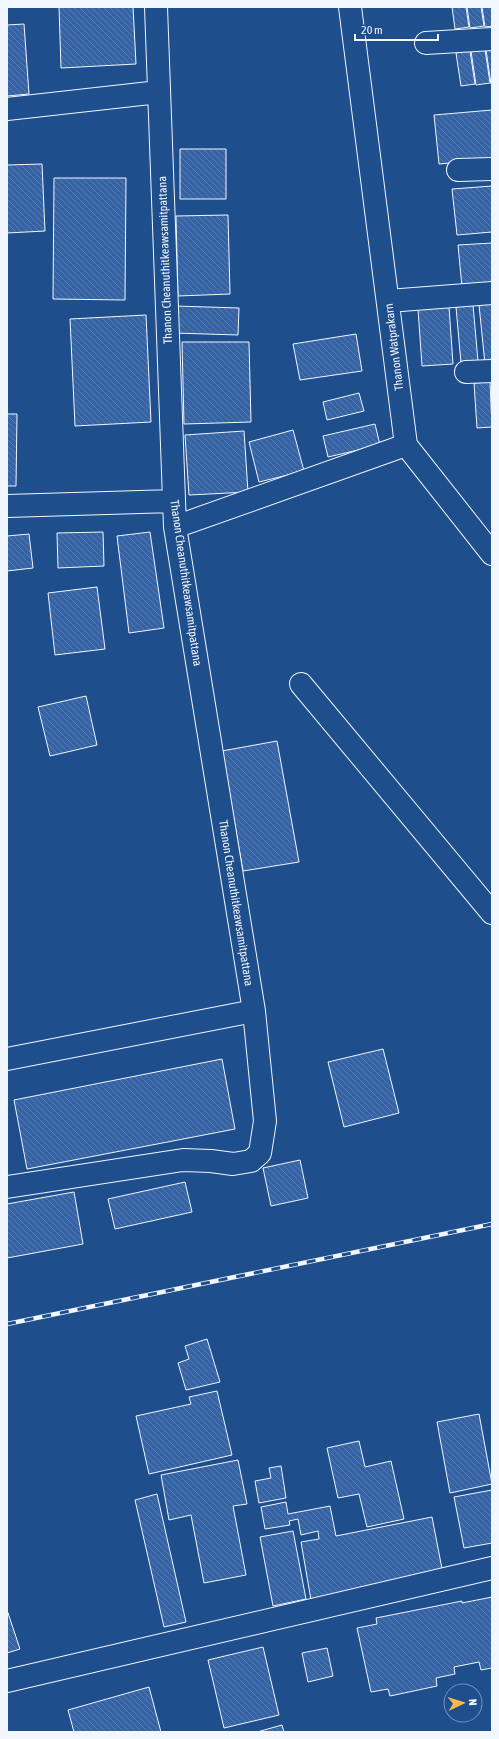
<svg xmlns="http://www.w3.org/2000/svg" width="499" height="1739" font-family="'Asap Condensed',sans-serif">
  <defs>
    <pattern id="building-back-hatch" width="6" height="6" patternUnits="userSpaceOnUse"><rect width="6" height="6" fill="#3563a3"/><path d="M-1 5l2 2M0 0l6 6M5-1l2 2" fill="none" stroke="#537ab1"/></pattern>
  </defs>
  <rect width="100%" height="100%" fill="#1f4e8c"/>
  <path fill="url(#building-back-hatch)" stroke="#f2f6ff" d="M59,7H133L136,64L61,68Z
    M452,7H466L469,27L455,29Z
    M467,7H481L484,26L470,28Z
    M482,7H492V26L485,27Z
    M24,24L29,94L7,96V25Z
    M485,49L490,83L476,85L471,51Z
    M486,50H492V84H491Z
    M470,51L475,84L461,86L456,53Z
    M492,110V159L439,164L434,115Z
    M180,149H226V199H180Z
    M42,164L45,231L7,233V165Z
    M54,178H126L125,300L53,299Z
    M492,186V232L457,235L452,189Z
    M228,215L230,294L178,296L176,216Z
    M492,243V284L462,287L458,245Z
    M492,304V363L485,364L479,305Z
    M473,305L478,361L461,363L456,307Z
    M175,306L239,308L238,335L174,333Z
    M449,307L453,364L422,366L418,309Z
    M146,315L151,422L75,426L70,319Z
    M356,334L362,371L300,380L293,344Z
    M182,342H249L251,422L184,424Z
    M490,382L492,427L477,428L474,383Z
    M359,393L364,411L327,420L323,402Z
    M7,414H17L16,486H7Z
    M375,424L380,445L328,457L323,436Z
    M293,430L304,471L259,482L249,442Z
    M244,431L248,492L189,495L185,435Z
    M103,532L104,566L58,568L57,533Z
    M150,532L164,628L129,633L117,536Z
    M29,534L33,568L7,571V536Z
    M97,587L105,649L55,655L48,593Z
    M86,696L97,745L50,756L38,707Z
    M277,741L299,862L243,871L222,751Z
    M383,1049L399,1113L344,1127L328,1062Z
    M222,1059L235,1129L27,1169L14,1100Z
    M300,1160L308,1198L271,1206L263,1168Z
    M185,1182L192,1212L115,1229L108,1199Z
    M74,1192L83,1244L7,1258V1204Z
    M207,1339L220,1382L186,1390L178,1363L189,1359L185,1346Z
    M217,1391L232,1455L149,1474L136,1416L191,1404L189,1397Z
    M479,1414L492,1484L450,1493L437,1422Z
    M359,1441L365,1467L391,1461L404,1519L367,1527L359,1494L338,1498L327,1448Z
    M238,1460L247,1504L233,1506L246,1575L204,1583L191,1515L169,1520L161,1475Z
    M281,1466L286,1498L259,1503L255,1481L271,1478L269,1468Z
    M492,1490V1543L464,1548L454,1497Z
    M157,1494L186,1622L164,1627L135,1500Z
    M286,1502L288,1514L330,1506L336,1536L432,1517L443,1574L311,1600L301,1542L319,1539L318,1531L301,1535L298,1519L289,1521L290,1525L265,1529L261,1507Z
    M293,1531L306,1599L273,1606L260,1537Z
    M492,1597V1668L481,1670L479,1662L454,1667L455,1674L436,1678L437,1686L390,1696L388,1689L371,1692L357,1628L377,1624L376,1618L462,1601V1603Z
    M7,1610L20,1649L7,1653Z
    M263,1647L279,1715L224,1728L208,1660Z
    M327,1648L333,1676L308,1682L302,1653Z
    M149,1687L161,1732H74L68,1710Z
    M282,1725L284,1732H257Z"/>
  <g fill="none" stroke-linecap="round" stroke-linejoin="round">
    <g stroke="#f2f6ff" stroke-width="24">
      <path id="street" d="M426,43L492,39
        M7,109L159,92
        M458,170L492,169
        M388,301L492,293
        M466,372L492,371
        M406,445L492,554
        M7,506L173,501
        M175,527L406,445L350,7
        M301,684L492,913
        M7,1059L254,1011
        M7,1187L183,1160L211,1161L233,1164L251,1161L260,1153L265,1121L254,1011L175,527L156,7
        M7,1681L492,1568"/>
    </g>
    <use href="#street" stroke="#1f4e8c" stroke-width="22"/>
    <g stroke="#f2f6ff" stroke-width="4.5">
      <path id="rail" d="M7,1324L492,1224"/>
    </g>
    <use href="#rail" stroke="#1f4e8c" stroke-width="3" stroke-dasharray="9" stroke-linecap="butt"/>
  </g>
  <g text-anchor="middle" stroke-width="3" stroke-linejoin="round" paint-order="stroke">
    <g font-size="12" fill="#f2f6ff" stroke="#1f4e8c">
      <text transform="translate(165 260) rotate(-92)" y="4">Thanon Cheanuthitkeawsamitpattana</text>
      <text transform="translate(394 347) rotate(-97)" y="4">Thanon Watprakarn</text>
      <text transform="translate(186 583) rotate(82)" y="4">Thanon Cheanuthitkeawsamitpattana</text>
      <text transform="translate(236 903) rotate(81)" y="4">Thanon Cheanuthitkeawsamitpattana</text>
    </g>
  </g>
  <rect width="499" height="1739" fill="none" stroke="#f2f6ff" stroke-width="16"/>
  <g transform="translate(463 1703) rotate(86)"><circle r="19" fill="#1f4e8c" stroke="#7391ba"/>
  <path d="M0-3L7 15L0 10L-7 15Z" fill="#ffb74d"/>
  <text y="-6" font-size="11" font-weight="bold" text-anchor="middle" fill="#f2f6ff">N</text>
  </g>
  <path d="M355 34v6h83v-6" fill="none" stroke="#f2f6ff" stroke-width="2"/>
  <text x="361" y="34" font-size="12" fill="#f2f6ff" stroke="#1f4e8c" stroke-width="3" paint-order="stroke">20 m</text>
</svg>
